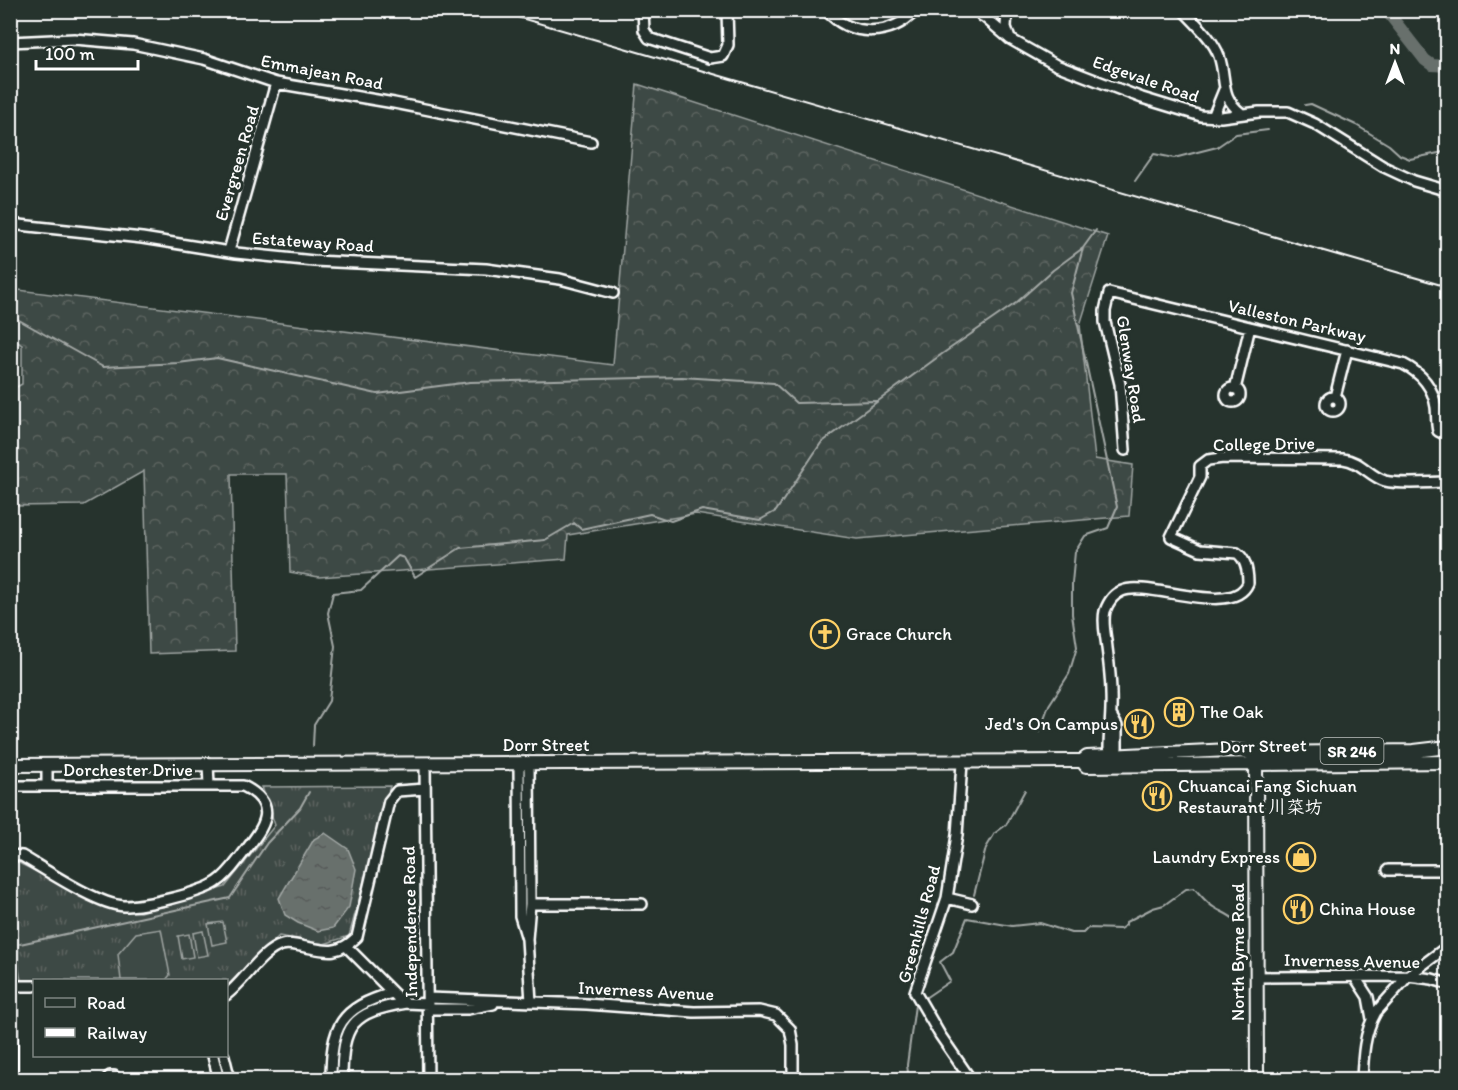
<svg xmlns="http://www.w3.org/2000/svg" width="1458" height="1090" font-family="Itim,'LXGW WenKai TC',sans-serif">
  <defs>
    <pattern id="grass-tufts" width="24" height="20" patternUnits="userSpaceOnUse" patternTransform="scale(1.5)"><rect width="24" height="20" fill="#3e4944"/><path d="M3 7l-1-3M5 7V3M7 7l1-3M15 17l-1-3M17 17v-4M19 17l1-3" fill="none" stroke="#5b6460"/></pattern>
    <pattern id="forest-crowns" width="20" height="18" patternUnits="userSpaceOnUse" patternTransform="scale(1.5)"><rect width="20" height="18" fill="#3e4944"/><path d="M2 6a3 3 0 1 1 6 0M12 15a3 3 0 1 1 6 0" fill="none" stroke="#5b6460"/></pattern>
    <pattern id="water-ripples" width="26" height="14" patternUnits="userSpaceOnUse" patternTransform="scale(1.5)"><rect width="26" height="14" fill="#67706c"/><path d="M2 4q2-2 4 0t4 0M15 11q2-2 4 0t4 0" fill="none" stroke="#575a59"/></pattern>
  </defs>
  <rect width="100%" height="100%" fill="#26332d"/>
  <filter id="ink" filterUnits="userSpaceOnUse"><feTurbulence type="fractalNoise" baseFrequency=".0167" numOctaves="2"/><feDisplacementMap in="SourceGraphic" scale="12" xChannelSelector="R" yChannelSelector="G"/><feConvolveMatrix kernelMatrix="1 2 1 2 8 2 1 2 1" color-interpolation-filters="sRGB"/></filter>
  <g filter="url(#ink)">
    <path fill="url(#grass-tufts)" stroke="#9ea4a2" stroke-width="1.5" d="M390,786L349,936L324,944L279,936L227,987L226,980H21C16,961 19,942 18,924C16,903 11,884 10,863L15,861L113,910L140,912L225,887L275,825L262,787Z"/>
    <path fill="url(#forest-crowns)" stroke="#9ea4a2" stroke-width="1.5" d="M637,84L1108,236L1080,325L1095,459L1133,465L1129,516L857,539L696,514L568,535L566,559L319,577L290,572L287,474H231L235,651L149,654L144,471L84,505L11,506V390L22,384V345L11,338V289L613,365Z"/>
    <path fill="#3e4944" stroke="#9ea4a2" stroke-width="1.5" d="M223,922L227,942L212,945L208,924Z
      M161,929L170,975L166,980H121L118,954L136,933Z
      M203,931L208,955L197,957L193,933Z
      M189,934L193,957L182,959L178,936Z"/>
    <path fill="url(#water-ripples)" stroke="#a4a9a7" stroke-width="1.5" d="M325,833L348,849L356,869L349,907L333,928L318,931L298,923L285,915L279,898L314,839Z"/>
    <g fill="none" stroke-linecap="round" stroke-linejoin="round">
      <path stroke="#a4a9a7" stroke-width="2" d="M1305,105L1311,104L1356,125L1389,145L1400,155L1410,159L1448,151
        M1135,181L1154,154L1174,158L1217,147L1236,134L1268,130
        M10,315L103,367L178,363L217,358L377,394L470,382L682,377L774,383L796,403L877,401
        M1039,732L1049,705L1069,674L1077,647L1072,614V583L1075,552L1085,536L1108,528L1117,507L1071,293L1083,248L1096,230
        M313,746L314,725L329,701L335,646L328,613L333,593L361,590L398,556L404,558L415,577L460,548L545,540L574,523L581,529L650,514L671,521L702,510L760,520L776,511L821,443L942,354L1016,303L1053,270L1083,248
        M974,895L986,848L995,833L1006,825L1025,790
        M20,944L230,898L267,843L300,808L309,792
        M925,998L950,981L940,962L953,952L967,918L1012,926L1040,923L1071,933H1083L1088,928L1120,929L1126,925V922L1153,908L1164,905L1186,889L1194,888C1200,894 1206,903 1215,908C1223,913 1229,914 1236,921
        M909,1080L907,1065L915,1005"/>
      <path stroke="#67706c" stroke-width="12" d="M1386,10L1425,60L1432,65L1448,66"/>
      <g stroke="#fff" stroke-width="14">
        <path id="minor" d="M643,10L644,30L649,38L710,58L723,56L728,45L727,10
          M826,10C851,38 891,37 916,10
          M976,10L1010,39L1056,65L1142,98L1201,116L1221,117L1259,112H1288L1315,124L1384,167L1414,181L1448,191
          M1007,10L1006,27L1010,39
          M1183,10C1196,24 1213,39 1219,56C1227,79 1219,96 1241,113
          M982,16L1004,10
          M10,42L74,39L133,44L204,59L276,83L394,103L591,142
          M1213,117L1224,90
          M10,224L142,238L236,253L314,261L486,269L560,279L613,293
          M229,251L276,83
          M1226 395a7 7 0 1 1 14 0a7 7 0 1 1-14 0Z
          M1235,389L1250,327
          M1335,397L1347,350
          M1326 404a7 7 0 1 1 14 0a7 7 0 1 1-14 0Z
          M1125,450L1120,384L1105,322V311L1109,293L1403,364C1421,373 1433,387 1436,407C1437,415 1436,423 1438,431L1448,436
          M1112,717L1117,726V748L1113,751V756
          M1113,751L1109,748C1109,730 1112,713 1111,694C1111,679 1109,663 1107,648C1106,636 1102,623 1105,611C1108,603 1113,594 1122,591C1147,579 1233,619 1248,583C1248,572 1246,559 1237,553L1200,550L1171,537L1200,477V466L1208,460L1223,458L1343,459C1361,461 1369,476 1385,481C1400,485 1431,482 1448,482
          M208,763L209,786
          M425,763L428,1080
          M519,763L520,916L527,939
          M529,763L530,904L527,939L531,1002
          M962,763L957,835L947,898L915,992L940,1035L971,1080
          M47,765V786
          M10,855L22,856C46,870 98,905 124,906C145,906 201,893 217,882C227,876 235,864 242,855C262,829 283,806 243,786H20
          M1388,870H1448
          M947,898L972,904
          M530,904H642
          M347,947L397,997L406,1003L428,1004
          M10,948L12,986V1080
          M1256,977L1408,976L1432,979L1448,984
          M1355,977L1368,997L1372,1019
          M12,986H34
          M226,995C244,982 261,951 282,945C288,943 294,945 301,946C326,951 337,956 357,937L389,801L397,791L425,789
          M428,998L587,1004L694,1012L759,1011L776,1015L790,1029L793,1045V1080
          M428,1009H468L493,1004
          M213,1056L219,1080
          M224,1056L230,1080
          M106,1080L110,1076H114L116,1080
          M331,1080C331,1026 340,1008 392,993
          M342,1080C342,1024 352,1012 406,1003
          M1362,1080C1363,1056 1364,1033 1376,1012L1408,976L1448,946"/>
      </g>
      <g stroke="#fff" stroke-width="16">
        <path id="major" d="M1256,757L1257,1080
          M1082,761L1086,766L1448,762
          M10,765L1078,761H1082L1087,757L1230,750L1255,753L1414,751L1448,747"/>
      </g>
      <use href="#minor" stroke="#26332d" stroke-width="9"/>
      <use href="#major" stroke="#26332d" stroke-width="12"/>
      <path stroke="#fff" stroke-width="2" d="M493,10L1448,287"/>
    </g>
  </g>
  <defs>
    <g id="church-ring" transform="scale(1.5)"><circle r="9.5" fill="#26332d" stroke="#ffd166" stroke-width="1.5"/><path d="M-1.2-6h2.4v3.5h3.3v2.4h-3.3V6h-2.4V-.1h-3.3v-2.4h3.3Z" fill="#ffd166"/></g>
    <g id="building-ring" transform="scale(1.5)"><circle r="9.5" fill="#26332d" stroke="#ffd166" stroke-width="1.5"/><path d="M-4-6H4V6H1V3H-1V6H-4ZM-2.5-4.3h1.7v1.8h-1.7ZM.8-4.3h1.7v1.8H.8ZM-2.5-1h1.7V.8h-1.7ZM.8-1h1.7V.8H.8Z" fill="#ffd166"/></g>
    <g id="restaurant-ring" transform="scale(1.5)"><circle r="9.5" fill="#26332d" stroke="#ffd166" stroke-width="1.5"/><path d="M-5-6h1v4h1v-4h1v4h1v-4h1v5L-1.5 .5V6h-2V.5L-5-1ZM5-6V6H3V1.5H1.5Q1.5-4 5-6Z" fill="#ffd166"/></g>
    <g id="shop-ring" transform="scale(1.5)"><circle r="9.5" fill="#26332d" stroke="#ffd166" stroke-width="1.5"/><path d="M-5-2.5h2.3a2.7 3.5 0 0 1 5.4 0H5L5.5 6h-11ZM-1.5-2.5h3a1.5 2.3 0 0 0-3 0Z" fill="#ffd166"/></g>
  </defs>
  <g fill-rule="evenodd">
    <use href="#church-ring" x="825" y="634"/>
    <use href="#building-ring" x="1179" y="712"/>
    <use href="#restaurant-ring" x="1139" y="724"/>
    <use href="#restaurant-ring" x="1157" y="796"/>
    <use href="#shop-ring" x="1301" y="857"/>
    <use href="#restaurant-ring" x="1298" y="909"/>
  </g>
  <g text-anchor="middle" stroke-width="6" stroke-linejoin="round" paint-order="stroke">
    <rect fill="#26332d" stroke="#bec2c0" stroke-width="1.5" x="1320.5" y="738" width="63" height="26" rx="4.5"/>
    <g font-size="16" font-weight="bold" fill="#fff">
      <text x="1352" y="757">SR 246</text>
    </g>
    <g font-size="18" fill="#fff" stroke="#26332d">
      <text transform="translate(322 72) rotate(11)" y="6">Emmajean Road</text>
      <text transform="translate(1146 79) rotate(19)" y="6">Edgevale Road</text>
      <text transform="translate(237 163) rotate(-74)" y="6">Evergreen Road</text>
      <text transform="translate(313 242) rotate(4)" y="6">Estateway Road</text>
      <text transform="translate(1297 321) rotate(13)" y="6">Valleston Parkway</text>
      <text transform="translate(1131 369) rotate(81)" y="6">Glenway Road</text>
      <text transform="translate(1264 444) rotate(-1)" y="6">College Drive</text>
      <text x="546" y="751">Dorr Street</text>
      <text transform="translate(1263 746) rotate(-1)" y="6">Dorr Street</text>
      <text x="128" y="776">Dorchester Drive</text>
      <text transform="translate(410 922) rotate(-91)" y="6">Independence Road</text>
      <text transform="translate(919 924) rotate(-75)" y="6">Greenhills Road</text>
      <text transform="translate(1238 952) rotate(-90)" y="6">North Byrne Road</text>
      <text transform="translate(1352 961) rotate(1)" y="6">Inverness Avenue</text>
      <text transform="translate(646 991) rotate(3)" y="6">Inverness Avenue</text>
    </g>
    <g font-size="18" fill="#fff" stroke="#26332d" text-anchor="start">
      <text x="846" y="640">Grace Church</text>
      <text x="1200" y="718">The Oak</text>
      <text x="1118" y="730" text-anchor="end">Jed's On Campus</text>
      <text x="1178" y="792">Chuancai Fang Sichuan<tspan x="1178" dy="21">Restaurant 川菜坊</tspan></text>
      <text x="1280" y="863" text-anchor="end">Laundry Express</text>
      <text x="1319" y="915">China House</text>
    </g>
  </g>
  <rect width="1458" height="1090" fill="none" stroke="#26332d" stroke-width="36"/>
  <rect x="18" y="18" width="1422" height="1054" fill="none" stroke="#fff" stroke-width="2" filter="url(#ink)"/>
  <rect x="33" y="979" width="195" height="78" fill="#26332d" stroke="#7d8581" stroke-width="1.5"/>
  <rect x="45" y="998" width="30" height="9" fill="#26332d" stroke="#7d8581" stroke-width="1.5"/>
  <text x="87" y="1009" font-size="18" fill="#ffffff">Road</text>
  <rect x="45" y="1028" width="30" height="9" fill="#ffffff" stroke="#7d8581" stroke-width="1.5"/>
  <text x="87" y="1039" font-size="18" fill="#ffffff">Railway</text>
  <g transform="translate(1395 63)" stroke="#26332d" stroke-width="4.5" paint-order="stroke">
  <path d="M0-4.5L10 22L0 15L-10 22Z" fill="#ffffff"/>
  <text y="-9" font-size="16" font-weight="bold" text-anchor="middle" fill="#ffffff">N</text>
  </g>
  <path d="M36 60v9h102v-9" fill="none" stroke="#ffffff" stroke-width="3"/>
  <text x="45" y="60" font-size="18" fill="#ffffff" stroke="#26332d" stroke-width="4.5" paint-order="stroke">100 m</text>
</svg>
